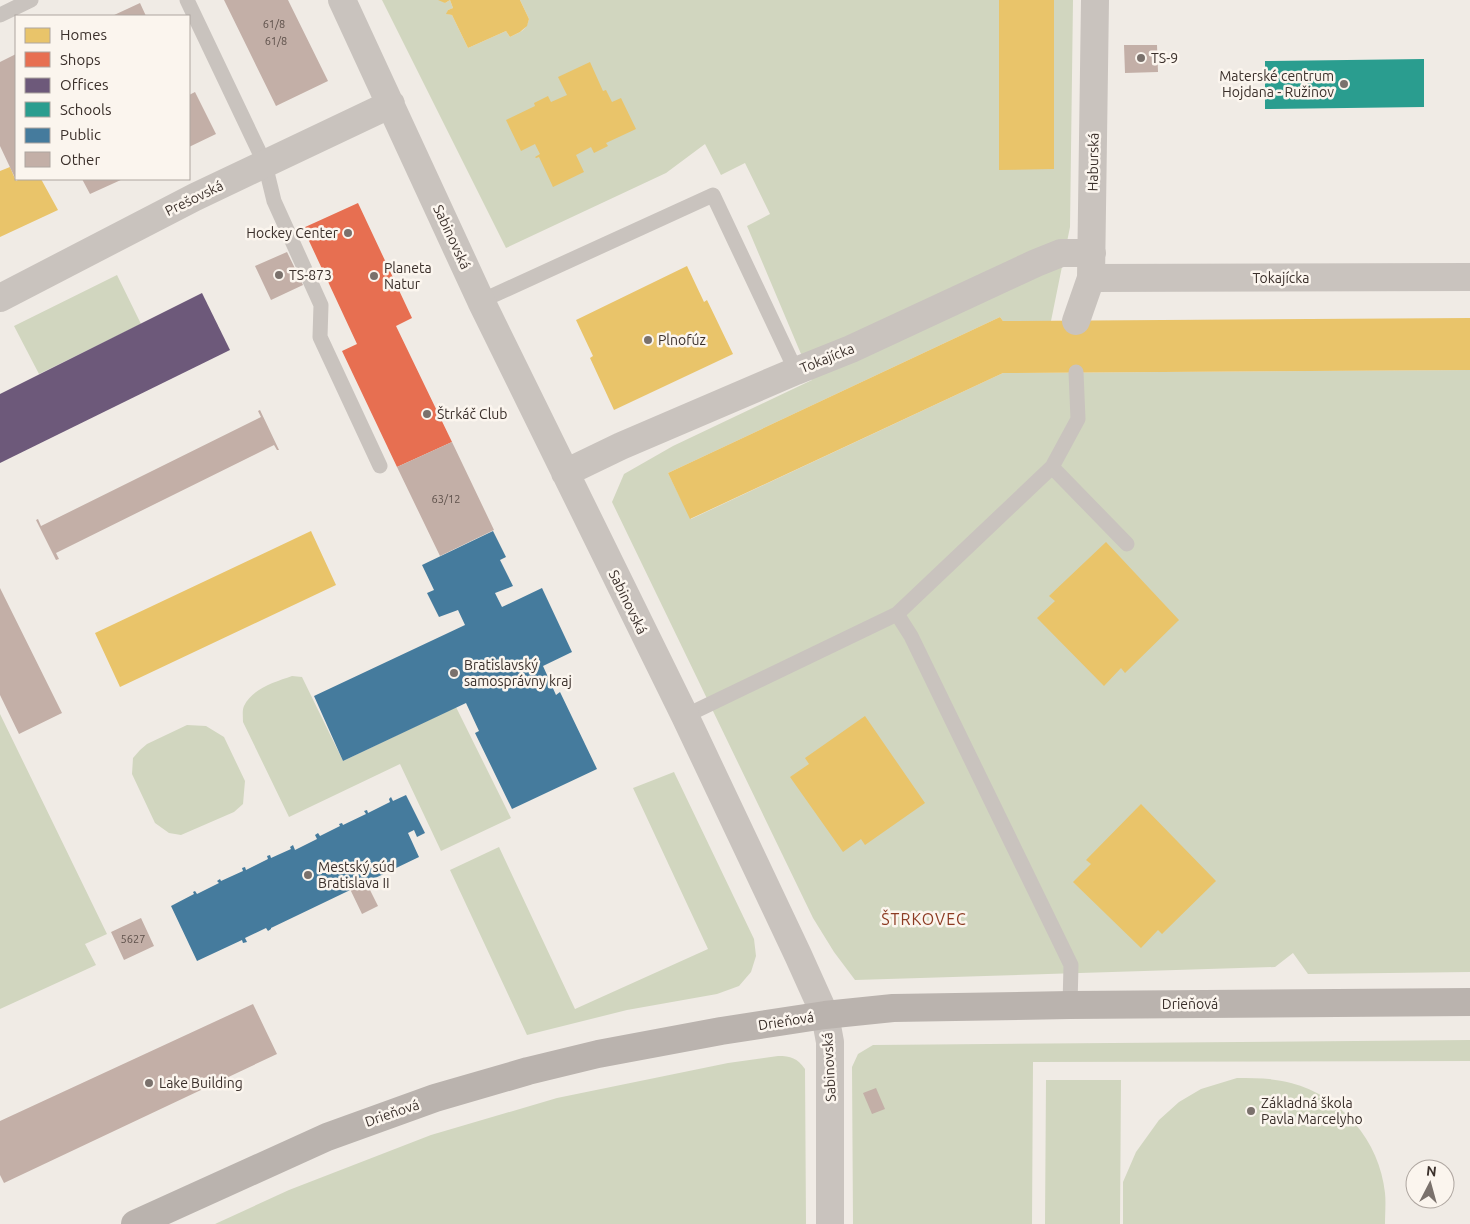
<svg xmlns="http://www.w3.org/2000/svg" width="1470" height="1224" font-family="Ubuntu,sans-serif">
  <rect width="100%" height="100%" fill="#f0ebe5"/>
  <path fill="#d1d6bf" d="M382,0H441L445,3L450,0L453,8L448,10L447,14L452,15L468,48L506,31L510,37C520,32 526,31 529,19L520,0H1073L1070,227L1051,321H1003L1000,317L668,473L691,519L1003,373L1470,370V972L1308,974L1293,953L1275,967L855,980L834,952L813,918L612,502L624,474L673,446L812,380L747,226L770,214L745,163L721,175L705,144L666,173L506,248Z
    M117,275L141,324L39,374L14,326Z
    M292,676L302,677L343,761L456,707L511,818L441,851L400,764L289,817L243,722C243,717 242,710 244,706C253,688 275,682 292,676Z
    M0,714L107,934L85,944L96,965L0,1009Z
    M187,725L206,726L224,737L245,781L243,804L234,812L181,835L169,833L155,823L132,774L133,758L140,750L147,744Z
    M674,772L754,939L756,956L751,972L739,986L717,994L627,1010L527,1035L450,870L499,847L575,1009L708,949L633,788Z
    M1470,1040V1061L1033,1062L1032,1224H853L852,1067L858,1054L873,1045Z
    M778,1056C791,1056 797,1058 805,1069L806,1224H215L289,1190L431,1135L557,1098L728,1063Z
    M1237,1078C1255,1078 1273,1078 1291,1083C1341,1096 1380,1141 1385,1193C1386,1203 1385,1214 1385,1224H1123V1182L1136,1152L1159,1120L1179,1102L1201,1089Z
    M1046,1080H1121L1120,1224H1045Z"/>
  <path fill="#e9c46a" d="M438,0H520L529,19L527,26L520,32L510,37L506,31L468,48L452,15L446,14L448,10L453,8L450,0L445,3Z
    M999,0H1054V169L999,170Z
    M590,62L603,91L606,90L612,102L621,98L636,129L606,143L608,146L594,153L591,147L576,155L584,172L553,187L539,157L536,158L535,157L540,154L535,144L521,151L506,120L535,106L534,103L548,96L551,102L567,95L558,77Z
    M10,167L16,181L20,179H41L58,210L0,237V171Z
    M687,266L704,302L707,300L733,354L614,410L590,358L593,356L576,320Z
    M1000,317L1003,321L1470,318V370L1003,373L690,519L668,473Z
    M311,531L336,585L120,687L95,633Z
    M1106,542L1179,620L1125,673L1121,668L1104,686L1037,618L1055,601L1049,596Z
    M865,716L925,803L865,845L861,839L843,852L790,777L809,764L805,758Z
    M1141,804L1216,881L1162,934L1158,930L1141,948L1073,882L1091,864L1086,860Z"/>
  <path fill="#e76f51" d="M358,203L412,318L396,326L452,442L397,467L342,351L357,344L303,228Z"/>
  <path fill="#6d597a" d="M202,293L230,350L0,463V394Z"/>
  <path fill="#2a9d8f" d="M1424,59V107L1265,109V61Z"/>
  <path fill="#457b9d" d="M493,531L506,557L500,560L513,586L495,593L502,607L542,588L572,652L543,666L556,695L560,692L597,769L512,809L475,733L479,731L466,703L343,761L314,696L465,625L458,610L439,617L427,593L434,590L422,565Z
    M406,795L425,833L417,837L414,830L408,833L419,857L271,928V929L268,931L266,928L245,938L247,942L243,943L242,940L197,961L171,906L194,894L193,892L195,891L197,894L219,883L217,881L220,879L221,881L243,871L242,868L245,867L246,870L268,859L267,856L270,855L271,858L291,849L290,847L293,845L295,850L317,839L315,835L318,833L320,836L340,826L339,824L342,823L343,825L366,814L364,811L367,810L368,813L390,802L389,799L391,797L393,801Z"/>
  <path fill="#c3afa7" d="M224,0H288L328,81L276,106Z
    M140,3L146,16H112Z
    M1124,45H1157L1158,72L1125,73Z
    M16,54V180L0,146V62Z
    M195,92L216,134L189,147V95Z
    M82,179H123L90,194Z
    M287,252L303,285L271,300L255,266Z
    M260,410L279,450H277L274,445L56,553L59,559L56,560L36,520L38,519L41,526L261,417L258,411Z
    M452,442L494,530L440,556L397,467Z
    M0,588L62,713L19,734L0,695Z
    M366,882L378,906L362,914L350,889Z
    M141,918L154,946L124,960L111,932Z
    M253,1004L277,1054L4,1183L0,1175V1121Z
    M876,1088L885,1109L872,1114L863,1093Z"/>
  <g fill="none" stroke-linecap="round" stroke-linejoin="round">
    <path stroke="#c9c3be" stroke-width="15" d="M187,0L265,164L274,201L321,305L320,337L380,466
      M0,15L31,0
      M481,301L713,195L796,371
      M1076,372L1078,419L1052,467L1127,544
      M897,614L911,636L1071,965L1070,1005
      M685,716L897,614L1052,467"/>
    <path stroke="#c9c3be" stroke-width="28" d="M342,0L481,301L685,716L798,955L825,1015L830,1042V1224
      M1091,278L1470,277
      M0,298L195,197L391,104
      M1076,321L1091,278L1095,0
      M565,473L621,446L796,371L851,349L1036,263L1061,253H1092"/>
    <path stroke="#bab3ae" stroke-width="28" d="M135,1224L327,1137L435,1098L528,1071L598,1054L721,1031L825,1015L893,1008L1070,1005L1470,1002"/>
  </g>
  <g fill="#7a716c" stroke="#fbf5ee" stroke-width="2">
    <circle cx="1141" cy="58" r="5"/>
    <circle cx="1344" cy="84" r="5"/>
    <circle cx="348" cy="233" r="5"/>
    <circle cx="279" cy="275" r="5"/>
    <circle cx="374" cy="276" r="5"/>
    <circle cx="648" cy="340" r="5"/>
    <circle cx="427" cy="414" r="5"/>
    <circle cx="454" cy="673" r="5"/>
    <circle cx="308" cy="875" r="5"/>
    <circle cx="149" cy="1083" r="5"/>
    <circle cx="1251" cy="1111" r="5"/>
  </g>
  <g text-anchor="middle" stroke-width="5" stroke-linejoin="round" paint-order="stroke">
    <g font-size="11" fill="#5d504a">
      <text x="274" y="28">61/8</text>
      <text x="276" y="45">61/8</text>
      <text x="446" y="503">63/12</text>
      <text x="133" y="943">5627</text>
    </g>
    <g font-size="14" fill="#3b302b" stroke="#fbf5ee" text-anchor="start">
      <text x="1151" y="63">TS-9</text>
      <text x="1334" y="81" text-anchor="end">Materské centrum<tspan x="1334" dy="16">Hojdana - Ružinov</tspan></text>
      <text x="338" y="238" text-anchor="end">Hockey Center</text>
      <text x="384" y="273">Planeta<tspan x="384" dy="16">Natur</tspan></text>
      <text x="289" y="280">TS-873</text>
      <text x="658" y="345">Plnofúz</text>
      <text x="437" y="419">Štrkáč Club</text>
      <text x="464" y="670">Bratislavský<tspan x="464" dy="16">samosprávny kraj</tspan></text>
      <text x="318" y="872">Mestský súd<tspan x="318" dy="16">Bratislava II</tspan></text>
      <text x="159" y="1088">Lake Building</text>
      <text x="1261" y="1108">Základná škola<tspan x="1261" dy="16">Pavla Marcelyho</tspan></text>
    </g>
    <g font-size="14" fill="#3b302b" stroke="#fbf5ee">
      <text transform="translate(1093 162) rotate(-89)" y="5">Haburská</text>
      <text transform="translate(194 198) rotate(-26)" y="5">Prešovská</text>
      <text transform="translate(452 237) rotate(65)" y="5">Sabinovská</text>
      <text x="1281" y="283">Tokajícka</text>
      <text transform="translate(827 358) rotate(-22)" y="5">Tokajícka</text>
      <text transform="translate(628 602) rotate(64)" y="5">Sabinovská</text>
      <text x="1190" y="1009">Drieňová</text>
      <text transform="translate(786 1021) rotate(-9)" y="5">Drieňová</text>
      <text transform="translate(829 1067) rotate(-93)" y="5">Sabinovská</text>
      <text transform="translate(392 1113) rotate(-19)" y="5">Drieňová</text>
    </g>
    <g font-size="16" letter-spacing="1" fill="#8c3b22" stroke="#fbf5ee">
      <text x="924" y="925">ŠTRKOVEC</text>
    </g>
  </g>
  <rect x="15" y="15" width="175" height="165" fill="#fbf5ee" stroke="#aea6a0"/>
  <rect x="25" y="28" width="25" height="15" fill="#e9c46a" stroke="#aea6a0"/>
  <text x="60" y="40" font-size="15" fill="#3b302b">Homes</text>
  <rect x="25" y="52" width="25" height="15" fill="#e76f51" stroke="#aea6a0"/>
  <text x="60" y="65" font-size="15" fill="#3b302b">Shops</text>
  <rect x="25" y="78" width="25" height="15" fill="#6d597a" stroke="#aea6a0"/>
  <text x="60" y="90" font-size="15" fill="#3b302b">Offices</text>
  <rect x="25" y="102" width="25" height="15" fill="#2a9d8f" stroke="#aea6a0"/>
  <text x="60" y="115" font-size="15" fill="#3b302b">Schools</text>
  <rect x="25" y="128" width="25" height="15" fill="#457b9d" stroke="#aea6a0"/>
  <text x="60" y="140" font-size="15" fill="#3b302b">Public</text>
  <rect x="25" y="152" width="25" height="15" fill="#c3afa7" stroke="#aea6a0"/>
  <text x="60" y="165" font-size="15" fill="#3b302b">Other</text>
  <g transform="translate(1430 1184) rotate(6)"><circle r="24" fill="#fbf5ee" stroke="#aea6a0"/>
  <path d="M0-4L9 19L0 12L-9 19Z" fill="#7a716c"/>
  <text y="-8" font-size="14" font-weight="bold" text-anchor="middle" fill="#3b302b">N</text>
  </g>
</svg>
